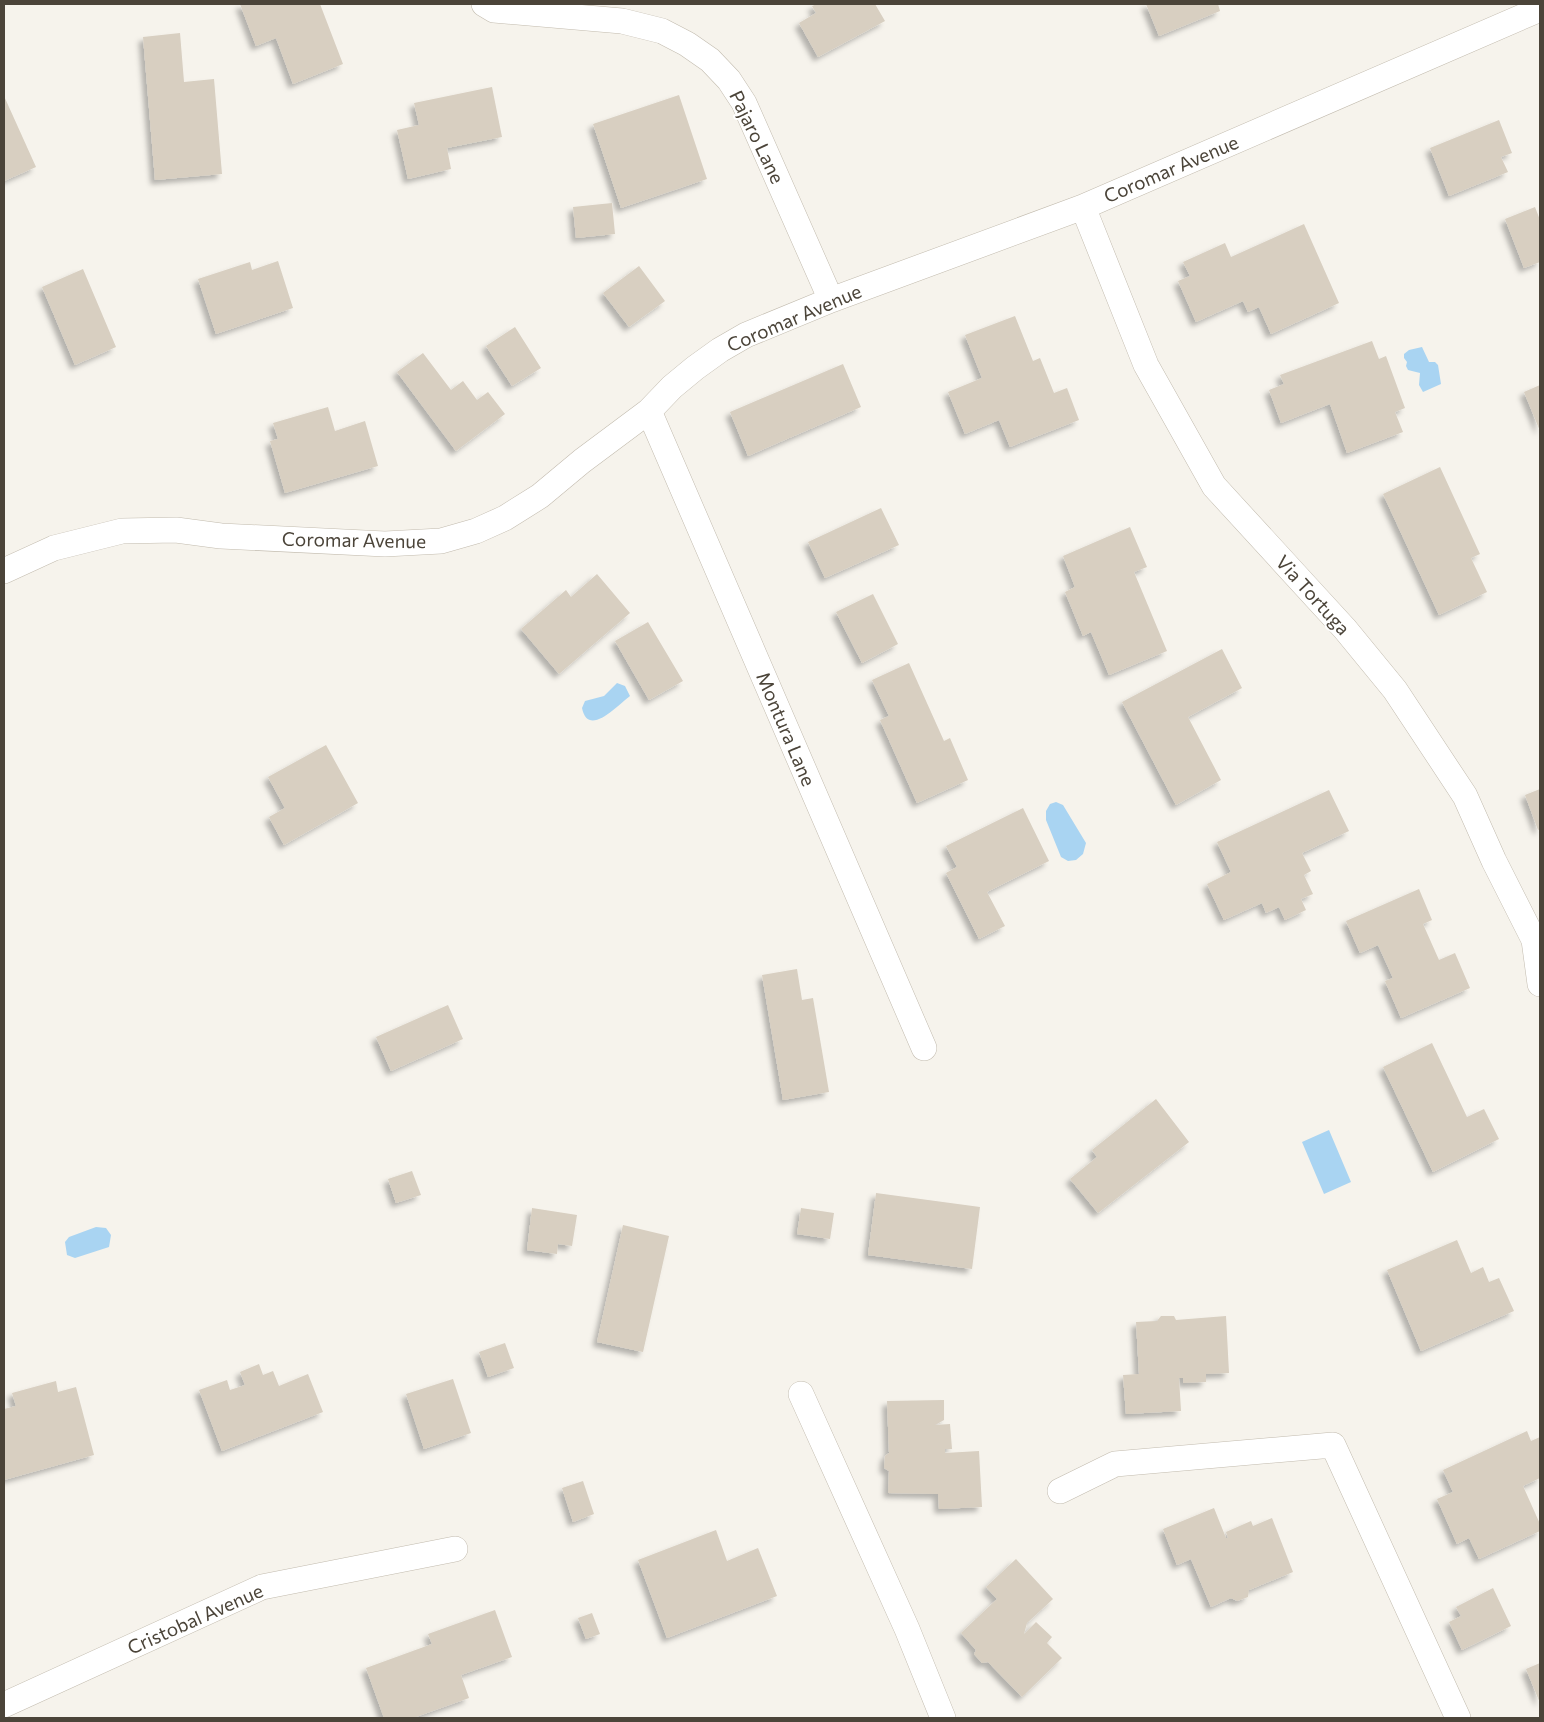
<svg xmlns="http://www.w3.org/2000/svg" width="1544" height="1722" font-family="Commissioner,sans-serif">
  <defs>
    <filter id="shadow"><feDropShadow dx="-4.5" dy="4.5" stdDeviation="2.5" flood-color="#0004"/></filter>
  </defs>
  <rect width="100%" height="100%" fill="#f6f3ec"/>
  <path fill="#a9d4f2" d="M1422,347L1429,362H1435L1438,365L1441,384L1423,392L1419,385L1420,373L1408,370L1406,366L1407,362L1404,358V354L1409,350Z
    M617,683L625,686L630,696C617,706 588,738 582,708L585,701L604,696Z
    M1056,802L1063,805L1086,843L1083,854L1076,860L1068,861L1061,857L1046,820V811L1050,804Z
    M1329,1130L1351,1182L1324,1194L1302,1142Z
    M96,1227L106,1228L111,1235L109,1247L75,1258L67,1255L65,1242L69,1237Z"/>
  <path fill="#d8cfc1" filter="url(#shadow)" d="M240,4H320L343,64L293,84L276,38L256,46Z
    M817,4H875L885,21L818,57L799,23L816,13L812,6Z
    M1146,4H1218L1220,11L1159,36Z
    M180,33L184,82L214,79L222,174L155,180L143,37Z
    M492,87L502,137L447,148L451,169L408,179L397,130L419,125L414,103Z
    M679,95L707,179L621,208L593,124Z
    M4,96L36,167L4,181Z
    M1499,120L1512,153L1501,157L1508,172L1449,196L1430,148Z
    M612,203L615,234L576,238L573,207Z
    M1535,207L1540,220V262L1524,268L1505,219Z
    M1304,224L1339,303L1271,334L1259,307L1248,312L1243,301L1196,322L1178,281L1190,276L1183,262L1225,243L1231,257Z
    M278,261L293,308L216,334L198,279L250,262L252,270Z
    M639,266L665,301L629,327L603,293Z
    M83,269L116,347L75,365L42,287Z
    M1015,316L1033,361L1040,358L1054,393L1067,388L1079,420L1010,447L999,420L965,434L948,392L982,378L965,335Z
    M515,327L541,368L512,386L486,346Z
    M1372,341L1379,359L1386,356L1405,408L1395,412L1403,432L1347,453L1330,404L1281,423L1269,390L1284,384L1280,375Z
    M423,353L451,390L463,381L477,400L488,392L505,414L456,451L397,372Z
    M843,364L861,407L748,456L730,412Z
    M1540,385V431L1524,392Z
    M328,407L335,431L365,421L378,466L285,493L270,441L278,439L273,423Z
    M1440,467L1480,554L1471,558L1487,592L1439,615L1383,494Z
    M881,508L899,545L825,578L808,542Z
    M1130,527L1147,567L1134,572L1167,651L1109,675L1091,632L1083,636L1065,592L1075,587L1063,556Z
    M597,574L630,613L559,674L521,629L566,590L571,597Z
    M873,594L898,644L862,663L836,612Z
    M648,622L683,681L649,700L615,641Z
    M1222,649L1242,688L1188,717L1221,780L1176,805L1122,702Z
    M909,663L944,741L950,738L968,780L917,803L880,720L889,716L872,680Z
    M326,745L358,803L284,845L269,817L285,808L268,777Z
    M1540,789V829L1538,830L1525,795Z
    M1329,790L1349,831L1302,853L1311,871L1304,875L1313,894L1301,899L1306,910L1285,920L1279,907L1266,913L1262,903L1224,920L1207,884L1231,872L1217,842Z
    M1023,808L1049,861L987,892L1005,926L979,939L946,873L957,867L946,846Z
    M1419,889L1432,920L1423,924L1439,960L1455,953L1470,988L1401,1018L1385,981L1393,978L1378,945L1360,953L1346,921Z
    M797,969L802,1000L813,998L829,1092L783,1100L762,975Z
    M448,1005L463,1039L391,1071L376,1037Z
    M1432,1043L1467,1117L1484,1109L1499,1139L1433,1172L1383,1067Z
    M1156,1099L1189,1142L1098,1213L1070,1179L1097,1157L1092,1150Z
    M412,1171L421,1195L396,1203L388,1179Z
    M876,1193L980,1207L972,1269L868,1255Z
    M532,1208L577,1215L572,1246L558,1244L557,1254L527,1250Z
    M801,1208L834,1213L830,1239L797,1234Z
    M623,1225L669,1236L643,1352L597,1342Z
    M1457,1240L1471,1273L1483,1267L1489,1282L1499,1278L1514,1311L1421,1351L1387,1270Z
    M1161,1316H1174L1176,1320L1226,1316L1229,1373L1206,1374V1382L1183,1383V1378H1179L1181,1411L1126,1414L1123,1375L1139,1374L1136,1322L1157,1321Z
    M505,1343L514,1368L488,1377L479,1352Z
    M259,1364L263,1375L273,1371L279,1386L308,1374L323,1412L222,1451L199,1390L227,1380L230,1390L245,1385L240,1372Z
    M453,1379L471,1433L424,1449L406,1394Z
    M56,1381L58,1392L76,1387L94,1455L4,1480V1409L16,1406L12,1393Z
    M944,1400V1420L935,1425L950,1424L952,1449H945V1453L979,1451L982,1507L939,1509L938,1494L888,1493L889,1471L884,1468L885,1456L889,1453L887,1401Z
    M1527,1431L1531,1441L1540,1437V1478L1523,1486L1540,1524V1531L1479,1559L1469,1538L1457,1544L1437,1499L1453,1492L1443,1470Z
    M583,1481L594,1514L573,1522L562,1488Z
    M1214,1508L1226,1538H1228L1226,1532L1251,1521L1253,1526L1272,1518L1293,1572L1249,1590L1248,1597L1237,1601L1231,1598L1211,1607L1191,1559L1177,1565L1163,1529Z
    M716,1530L727,1561L758,1548L777,1596L667,1638L638,1560Z
    M1016,1559L1053,1599L1027,1623L1024,1634L1036,1622L1052,1637L1047,1643L1062,1658L1022,1697L988,1662L982,1663L974,1654L976,1650L961,1633L997,1599L986,1587Z
    M1493,1588L1511,1626L1462,1650L1449,1622L1461,1616L1456,1607Z
    M495,1610L512,1657L461,1675L469,1698L413,1718H384L366,1668L432,1644L428,1634Z
    M592,1613L600,1634L586,1639L578,1618Z
    M1540,1663V1703L1526,1669Z"/>
  <g fill="none" stroke-linecap="round" stroke-linejoin="round">
    <g stroke="#c2bbae" stroke-width="26">
      <path id="minor" d="M484,4L494,10L622,21L662,31L687,44L710,60L729,80L744,103L831,300
        M1083,207L1146,365L1214,486L1345,629L1395,690L1465,796L1494,861L1534,940L1540,984
        M649,411L924,1048
        M4,571L54,548L122,531L176,530L221,536L385,544L441,541L476,531L505,518L540,496L582,461L649,411L672,387L695,368L720,350L746,335L831,300L1083,207L1540,9
        M801,1394L907,1629L943,1718
        M1060,1491L1115,1464L1333,1445L1458,1718
        M4,1705L262,1587L455,1549"/>
    </g>
    <use href="#minor" stroke="#fff" stroke-width="25"/>
  </g>
  <g text-anchor="middle" stroke-width="4" stroke-linejoin="round" paint-order="stroke">
    <g font-size="19" fill="#4b4439" stroke="#fff">
      <text transform="translate(757 137) rotate(64)" y="7">Pajaro Lane</text>
      <text transform="translate(1171 169) rotate(-23)" y="7">Coromar Avenue</text>
      <text transform="translate(794 318) rotate(-23)" y="7">Coromar Avenue</text>
      <text transform="translate(354 540) rotate(1)" y="7">Coromar Avenue</text>
      <text transform="translate(1313 595) rotate(48)" y="7">Via Tortuga</text>
      <text transform="translate(786 729) rotate(67)" y="7">Montura Lane</text>
      <text transform="translate(195 1619) rotate(-24)" y="7">Cristobal Avenue</text>
    </g>
  </g>
  <rect width="1544" height="1722" fill="none" stroke="#4b4439" stroke-width="10"/>
</svg>
